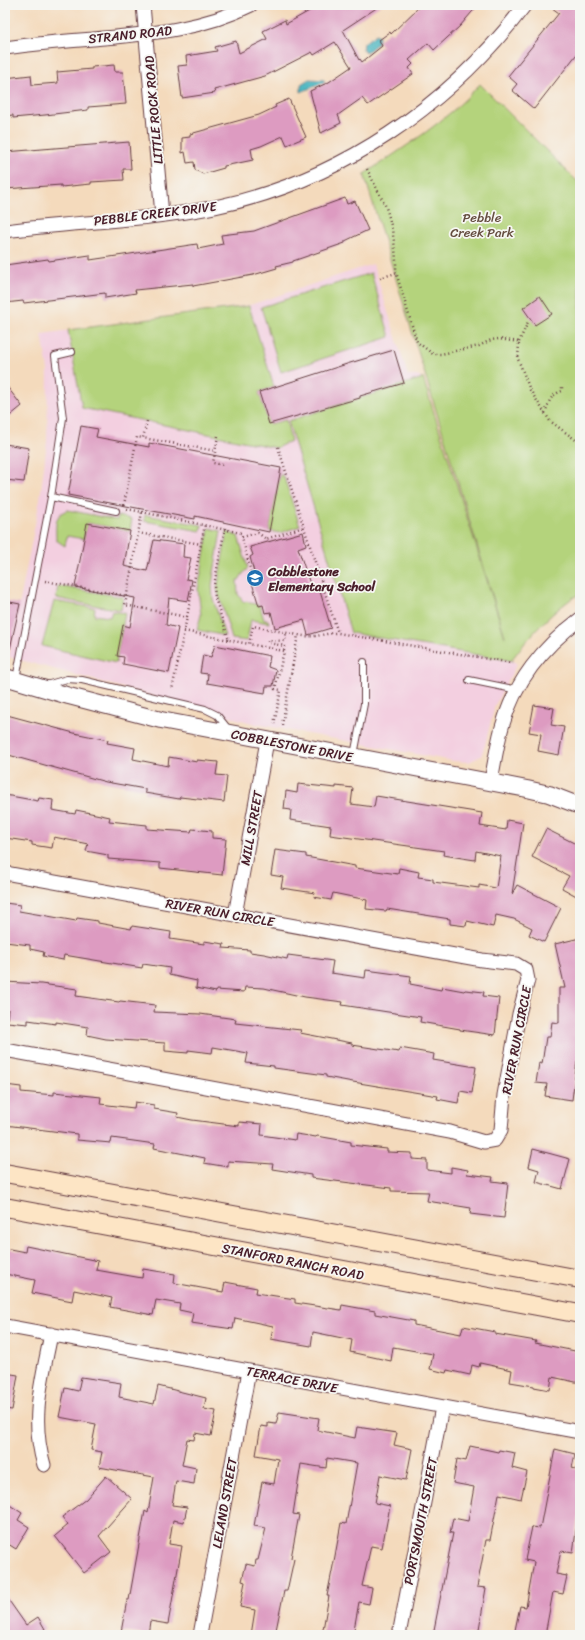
<svg xmlns="http://www.w3.org/2000/svg" width="585" height="1640" font-family="Sriracha,sans-serif">
  <rect width="100%" height="100%" fill="#f6f6f2"/>
  <filter id="ink" filterUnits="userSpaceOnUse"><feTurbulence type="fractalNoise" baseFrequency=".025" numOctaves="2"/><feDisplacementMap in="SourceGraphic" scale="8" xChannelSelector="R" yChannelSelector="G"/><feConvolveMatrix kernelMatrix="1 2 1 2 8 2 1 2 1" color-interpolation-filters="sRGB"/></filter>
  <filter id="wash" filterUnits="userSpaceOnUse"><feTurbulence type="fractalNoise" baseFrequency=".012" numOctaves="4" result="noise"/><feDisplacementMap in="SourceGraphic" scale="16" xChannelSelector="R" yChannelSelector="G"/><feGaussianBlur stdDeviation="0.9" result="paint"/><feColorMatrix in="noise" values="0 0 0 0 0 0 0 0 0 0 0 0 0 0 0 0 0 1.4 0 .05"/><feComposite in="paint" operator="in"/></filter>
  <g filter="url(#wash)">
    <rect width="100%" height="100%" fill="#f4dabc"/>
    <path fill="#f3cfe0" d="M373,264L408,376H420L513,661L517,664L495,705L485,745L481,756L469,762L453,761L256,724L9,657L40,499L47,442L48,370L42,334L250,305Z"/>
    <path fill="#b4d37b" stroke="#7f7953" d="M480,84L580,184V593C552,611 532,633 512,659L513,661L351,633L288,421L423,378L505,637L364,174C405,147 447,121 480,84Z
      M371,273L390,337L281,372L261,307Z
      M249,306L274,387L259,392L269,424L286,420L291,441L276,448L82,408L68,330Z
      M280,474L284,477L300,526L280,533L269,531Z
      M68,510L117,520L118,516L132,519L130,531L87,523L84,539L67,536L65,546L56,540C56,528 53,514 68,510Z
      M145,515L202,525L201,531L144,521Z
      M209,528L221,531L212,585L213,599L225,636L197,630L201,615L198,589Z
      M227,532L238,536L248,568L242,575L239,580H237L238,594L244,603L246,601L260,606L264,620H268L269,623L251,620L247,641L232,639L217,589Z
      M58,586L123,597L121,610C99,606 78,603 56,598Z
      M54,601L95,608L94,615L110,617L112,611L125,613L116,663L42,646Z"/>
    <path fill="#44b3be" stroke="#476974" d="M376,34L379,36L378,43L366,53L363,50L364,43Z
      M309,79L324,80L325,82L301,92V84Z"/>
    <g id="blocks">
      <path fill="#dd9bc1" d="M320,5H381L343,30L359,60L360,59L362,62L382,46L379,40L390,32L391,34L421,5H478L460,26L434,50L428,43L409,60L413,64L409,68L413,74L368,105L362,98L338,115L341,123L321,133L310,91L329,82L351,67L335,42L314,55L312,52L265,76L214,90L215,93L182,98L178,66L187,65L186,56L217,51L215,47L236,41L239,53L267,39L263,31L285,20L286,24Z
        M548,5H580V50L534,109L512,90L517,84L508,76L559,13Z
        M114,65L115,72H123L126,104L88,107V110L45,115L13,118V115L5,116V78L31,75L32,85L58,83L57,72L92,69V67Z
        M289,99L306,137L287,145L283,136L261,146L251,149L253,160L224,166V168L203,174L195,170L194,162L187,163L185,152L182,153V138L190,137V134L259,115L276,107L275,105Z
        M129,142L131,169H123L124,180L91,182V184L61,187V185L5,189V152Z
        M345,198L347,204L355,201L368,230L345,241V243L293,261V262L276,266L277,268L253,275L193,286V284L135,290L136,293L105,298V293L24,303L23,301L5,303V265L48,259L49,261L90,255V260L197,244L198,249L223,244L221,235L254,231Z
        M540,296L552,314L535,325L523,308Z
        M394,350L404,383L360,396V398L269,424L259,392L350,363Z
        M5,384L22,406L5,420Z
        M81,426L98,429L96,437L149,447V443L281,468L269,532L195,516V519L68,495Z
        M5,444L29,448L24,482L5,480Z
        M87,523L130,531L124,566L147,571L154,540L184,544L183,557L191,558L186,579L192,580L188,601L169,598L166,625L178,628L169,673L123,664L124,657L117,656L123,625L130,627L135,598L75,587Z
        M303,532L306,545L298,548L312,590L319,588L331,628L308,635L304,620L275,628L271,612L265,613L263,605L259,606L249,573L254,572L250,557L253,555L250,547Z
        M5,601L20,604L10,649L5,648Z
        M215,645L270,656L268,667L276,670L273,686H266L265,693L207,683L208,674L200,673L203,655L211,657Z
        M534,705L554,708L551,725L564,727L559,755L538,751L541,734L529,732Z
        M7,715L74,733L108,740L107,743L135,748L133,759L168,766L169,757L197,762V760L218,762L216,775L227,776L224,802L180,797L179,799L145,793V789L106,782L5,754V726Z
        M298,784L336,788V786L353,788L351,804L374,807L376,796L482,813L480,826L506,830L507,820L523,823L512,894L517,885L561,908L544,942L529,935L532,928L514,919L496,915L493,927L467,921L466,926L450,924V919L387,909L386,911L366,909L367,900L333,893L331,900L314,897L315,893L281,888L283,877L271,875L275,850L306,854V857L355,866V868L398,874L399,868L419,872L418,877L433,879V882L479,888V885L496,888L501,856L476,851L475,860L443,855L444,851L330,835L331,826L290,820L291,810L284,809L286,791L297,793Z
        M5,795L38,801L39,798L53,800L52,810L75,814L76,810L110,817L109,821L147,825V829L191,832L192,829L212,831V838L226,839L222,875L160,868V863L108,859V855L86,851L88,844L54,837L52,848L32,845V842L5,838Z
        M546,829L580,846V898L562,888L569,876L532,857Z
        M5,903L20,905L19,911L76,921L77,918L98,921V923L131,929L132,926L171,932L170,939L204,944V941L224,944L223,948L250,950V952L264,954L287,959L288,955L333,961L331,973L365,978L366,970L411,976L410,984L441,990L442,987L464,991L465,990L484,992L483,996L499,998L495,1035L460,1030V1029L420,1022L421,1017L342,1005L343,1002L305,997L264,988L245,987L244,992L216,990V992L196,988L197,981L169,975L170,968L143,964L142,968L64,955L63,960L43,956L44,952L30,949V945L5,942Z
        M580,938V1061H577L572,1100L545,1096L547,1084L536,1083L539,1063L542,1064L546,1037H550L552,1022L559,1023V988H565L555,944Z
        M5,982L41,984L77,989L76,996L119,1002L120,1001L155,1005L154,1012L200,1014L236,1019L235,1023L301,1030L300,1033L352,1043V1045L399,1052L400,1048L434,1054L433,1060L476,1067L472,1093L460,1091L458,1103L437,1099L438,1096L353,1082L326,1077V1075L274,1068V1066L246,1063L248,1053L213,1047L212,1053L188,1050V1053L165,1051V1043L106,1039L87,1035L88,1027L56,1022V1024L28,1020V1024L7,1022L8,1009H5Z
        M5,1085L21,1087V1092L54,1095V1092L101,1097L100,1104L134,1108L135,1102L154,1105V1109L178,1113L177,1117L192,1120L239,1126V1122L262,1124L261,1135L295,1140L296,1134L316,1137L317,1136L351,1142V1145L387,1149V1152L412,1153V1159L427,1160V1170L451,1173V1167L468,1170L467,1174L493,1177L492,1181L508,1183L504,1218L470,1214L471,1208L427,1201L429,1192L391,1191V1188L311,1178V1175L272,1169L273,1164L228,1161V1167L204,1163L205,1158L154,1148L155,1144L112,1138L111,1143L77,1140V1134L5,1125Z
        M533,1149L570,1159L562,1189L536,1182L539,1170L529,1167Z
        M26,1246L98,1261L96,1270L142,1278L143,1269L175,1274L174,1283L223,1292L225,1282L257,1288L256,1293L295,1299V1303L341,1310L342,1305L375,1311V1314L414,1321V1325L461,1334L463,1326L495,1332V1334L536,1341L535,1343L580,1352V1383L552,1377L550,1390L534,1387V1386L510,1382L512,1370L480,1363L479,1367L472,1365L470,1375L447,1370L446,1373L430,1369L433,1354L393,1347L391,1361L350,1352L352,1340L313,1332L311,1346L271,1339L273,1326L235,1318L233,1329L191,1323L193,1313L179,1310L180,1304L156,1300L153,1315L110,1307L112,1298L74,1290L72,1301L32,1293L35,1280L5,1274V1248L25,1252Z
        M5,1373L18,1375L12,1410L5,1409Z
        M81,1377L121,1383L119,1397L154,1404L158,1386L206,1398L204,1409L216,1411L211,1436L195,1433L194,1440L187,1439L182,1465L196,1468L194,1484L176,1481L172,1505L187,1507L184,1522L173,1520L169,1544L182,1546L168,1624L150,1621L148,1635L121,1632L127,1600H129L145,1511L148,1513L154,1477L99,1467L102,1452L91,1450L96,1424L59,1417L65,1388L78,1391Z
        M279,1412L319,1418L317,1430L355,1438L357,1427L397,1433L394,1445L412,1449L406,1480L380,1475L375,1503L390,1506L382,1548L371,1546L362,1586L372,1588L369,1604L359,1602L353,1635H322L329,1596H327L335,1556L341,1523L346,1524L357,1463L327,1458L326,1468L301,1464L293,1514L299,1515L291,1558L294,1559L287,1591H284L275,1635H251L255,1610L240,1607L245,1582L242,1581L246,1564L255,1566L256,1560H258L266,1528L254,1526L262,1482L274,1484L278,1459L256,1455L261,1426L268,1427V1423L276,1424Z
        M470,1446L498,1452L499,1450L515,1453L512,1468L527,1472L521,1499L499,1494L490,1540H486L477,1587L486,1588L478,1635H433L453,1533H450L453,1518L468,1521L474,1487L453,1483L457,1459L466,1461Z
        M555,1449L575,1454L572,1468L580,1470V1502L573,1553L561,1551L556,1574L567,1576L563,1594L553,1592L545,1635H514L520,1606L526,1607L534,1562L525,1560L532,1527L540,1528Z
        M106,1476L132,1499L99,1536L111,1552L84,1573L55,1536L68,1525L62,1517L86,1499Z
        M5,1502L22,1513L18,1520L29,1527L16,1549L5,1542Z
        M5,1595L26,1625L38,1617L45,1629L37,1635H5Z"/>
    </g>
  </g>
  <g filter="url(#ink)">
    <use href="#blocks" fill-opacity="0" stroke="#643b41" stroke-width="1"/>
    <g fill="none" stroke-linecap="round" stroke-linejoin="round">
      <g stroke="#643b41" stroke-width="8">
        <path id="service" d="M51,497L116,511
          M16,679L51,497L63,418L55,356L72,352
          M469,680L518,690
          M46,685L67,679L82,680L205,709L217,715L229,730
          M354,755L364,704V662"/>
      </g>
      <g stroke="#643b41" stroke-width="15">
        <path id="minor" d="M143,5L162,215
          M5,48C34,44 64,41 93,39C147,34 202,30 251,5
          M5,231C74,222 147,221 215,207C340,181 449,106 525,5
          M491,782C494,764 497,745 502,727C515,681 542,648 580,619
          M5,873L482,960L516,964L526,970L528,980L519,1014L504,1095L501,1130L495,1140L484,1142L450,1132L5,1050
          M235,915L267,741
          M5,1326L580,1432
          M44,1465C30,1418 42,1381 51,1334
          M200,1635L249,1371
          M399,1635L442,1407"/>
      </g>
      <g stroke="#643b41" stroke-width="18">
        <path id="tertiary" d="M5,677L69,696L161,720L527,789L549,794L580,806"/>
      </g>
      <g stroke="#643b41" stroke-width="20">
        <path id="secondary" d="M5,1173L580,1279
          M5,1207L580,1314"/>
      </g>
      <path stroke="#643b41" stroke-width="2.5" stroke-dasharray="1 3" stroke-linecap="butt" d="M367,169C373,181 379,193 385,205C392,223 397,253 396,272L417,342L433,354H441L479,346L491,340L499,339L519,342L518,359L530,390L550,421L580,443
        M380,278L396,273
        M519,342L528,322
        M545,413C549,402 550,395 562,391V387
        M147,421L143,438L216,451
        M218,436L213,463L223,465
        M278,447L338,633L512,663
        M124,505L137,437L143,438
        M127,509L142,512L125,605L187,617L172,690
        M142,512L241,533L251,572
        M225,528L214,585L215,598L229,640L249,644
        M138,533L201,544
        M242,537L258,533L266,539L304,527
        M45,581L127,596
        M187,617L205,524
        M184,631L229,640
        M284,651L285,646L268,643V640L285,641L286,633
        M274,724L281,690L275,689L284,651L249,644L253,626L298,635
        M282,725L298,635C316,639 322,633 338,633"/>
      <use href="#service" stroke="#fff" stroke-width="6"/>
      <use href="#minor" stroke="#fff" stroke-width="13"/>
      <use href="#tertiary" stroke="#fff" stroke-width="16"/>
      <use href="#secondary" stroke="#fde5c5" stroke-width="18"/>
    </g>
  </g>
  <defs>
    <g id="school-disc" transform="scale(0.9)"><circle r="9.5" fill="#1f6fb2" stroke="#f6f6f2"/><path d="M0-5L7-2L0 1L-7-2ZM-4 1L0 2.5L4 1V4Q0 6-4 4Z" fill="#fff"/></g>
  </defs>
  <g fill-rule="evenodd">
    <use href="#school-disc" x="255" y="578"/>
  </g>
  <g text-anchor="middle" stroke-width="3.5" stroke-linejoin="round" paint-order="stroke">
    <g font-size="13" fill="#4a1f2b" stroke="#f6f6f2">
      <text transform="translate(130 34) rotate(-6)" y="5">STRAND ROAD</text>
      <text transform="translate(153 110) rotate(-95)" y="5">LITTLE ROCK ROAD</text>
      <text transform="translate(155 213) rotate(-7)" y="5">PEBBLE CREEK DRIVE</text>
      <text transform="translate(292 745) rotate(11)" y="5">COBBLESTONE DRIVE</text>
      <text transform="translate(251 828) rotate(-80)" y="5">MILL STREET</text>
      <text transform="translate(220 912) rotate(10)" y="5">RIVER RUN CIRCLE</text>
      <text transform="translate(516 1040) rotate(-79)" y="5">RIVER RUN CIRCLE</text>
      <text transform="translate(293 1261) rotate(11)" y="5">STANFORD RANCH ROAD</text>
      <text transform="translate(292 1379) rotate(11)" y="5">TERRACE DRIVE</text>
      <text transform="translate(224 1503) rotate(-80)" y="5">LELAND STREET</text>
      <text transform="translate(420 1521) rotate(-79)" y="5">PORTSMOUTH STREET</text>
    </g>
    <g font-size="13" fill="#644c3f" stroke="#f6f6f2">
      <text x="482" y="222">Pebble<tspan x="482" dy="15">Creek Park</tspan></text>
    </g>
    <g font-size="13" font-weight="bold" fill="#4a1f2b" stroke="#f6f6f2" text-anchor="start">
      <text x="268" y="576">Cobblestone<tspan x="268" dy="15">Elementary School</tspan></text>
    </g>
  </g>
  <rect width="585" height="1640" fill="none" stroke="#f6f6f2" stroke-width="20"/>
</svg>
